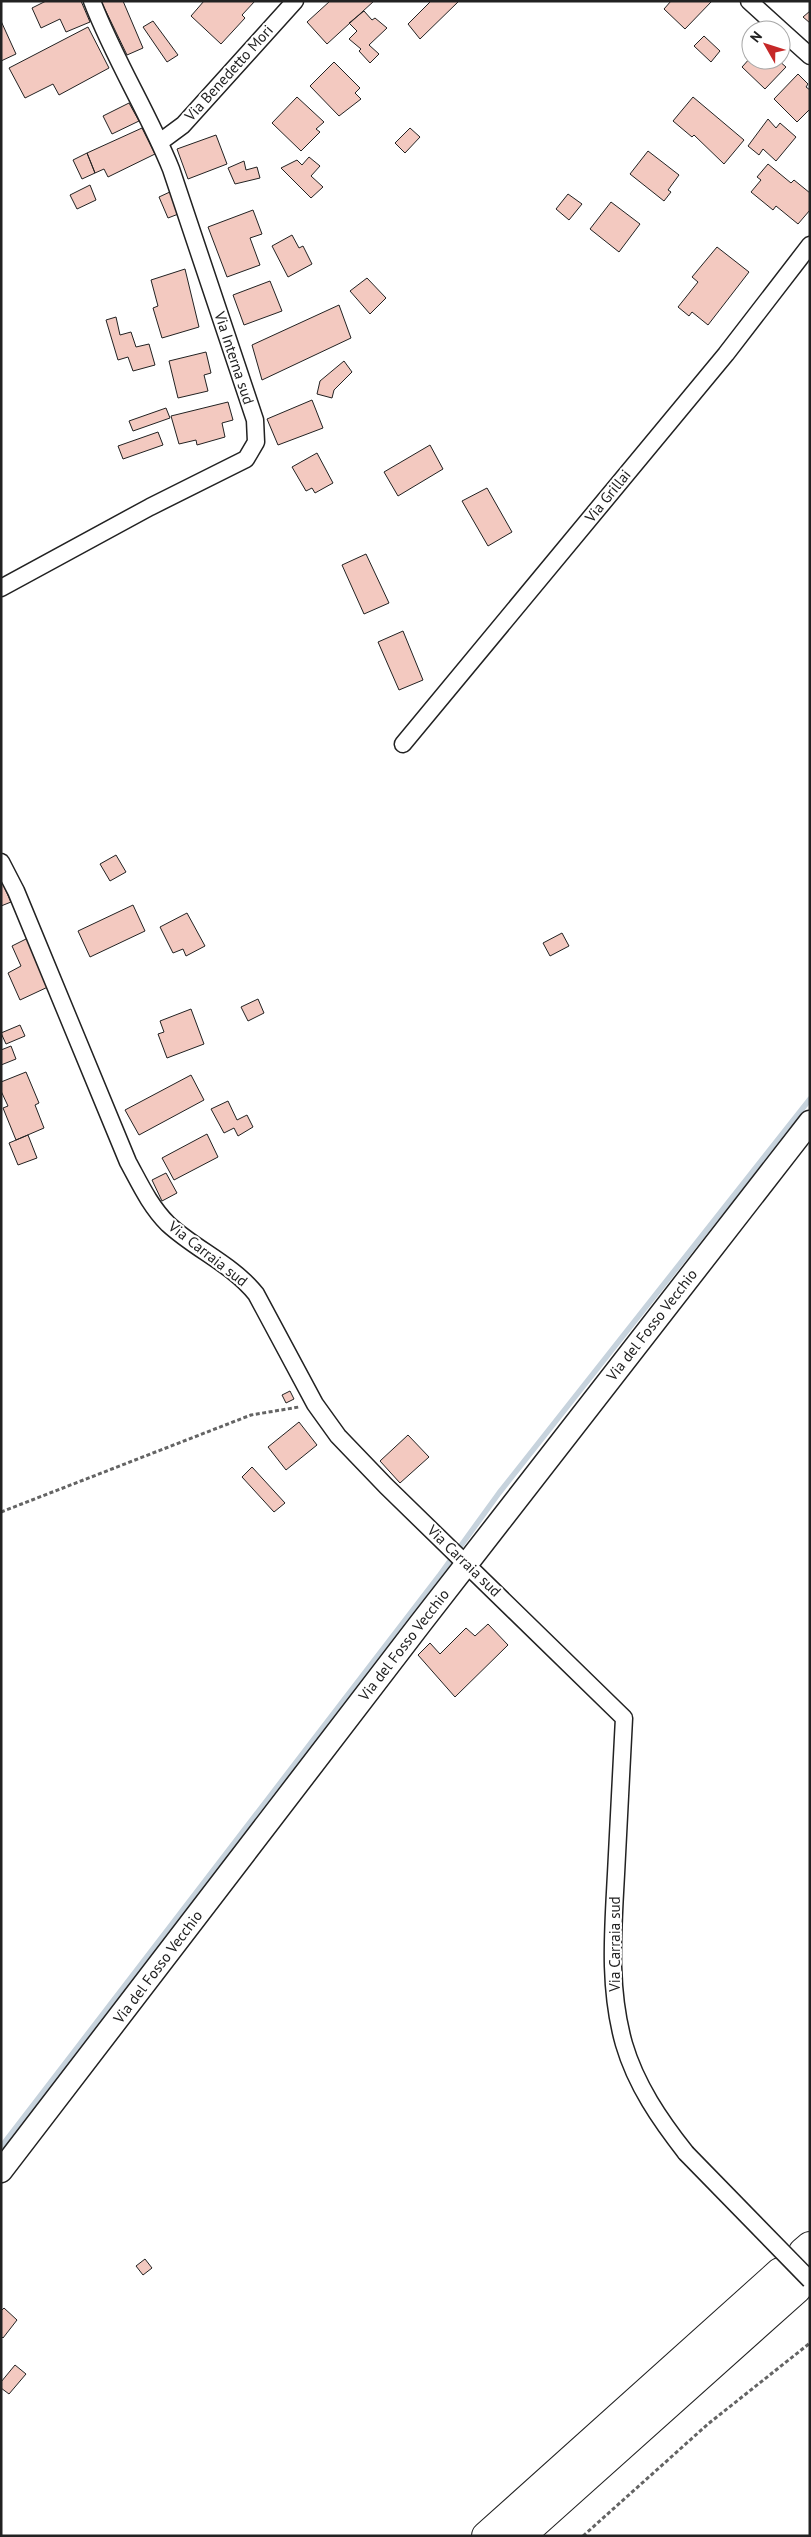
<svg xmlns="http://www.w3.org/2000/svg" width="811" height="2537" font-family="'PT Sans',sans-serif">
  <rect width="100%" height="100%" fill="#fff"/>
  <g fill="none" stroke-linecap="round" stroke-linejoin="round">
    <path stroke="#c7d3dd" stroke-width="5.5" d="M1,2147L439,1576L499,1493L810,1099"/>
  </g>
  <path fill="#f3c9c0" stroke="#222" d="M46,1H81L90,22L66,32L60,19L41,28L32,8Z
    M101,1H123L143,48L127,55Z
    M204,1H255L242,15L245,18L221,44L191,16Z
    M330,1H374L327,44L307,22Z
    M431,1H459L420,39L408,24Z
    M671,1H712L685,29L664,9Z
    M364,11L372,20L375,18L387,28L369,45L379,54L370,63L359,51L361,49L349,39L357,31L349,23Z
    M810,11V23L803,17Z
    M1,21L16,54L1,61Z
    M153,21L178,55L167,62L143,27Z
    M88,27L109,68L59,95L53,84L25,98L9,68Z
    M704,36L720,51L711,62L694,46Z
    M751,57V60H778L786,67L765,89L742,67Z
    M334,62L360,88L355,93L361,99L339,116L310,86Z
    M798,74L808,84L806,87L810,90V109L797,122L774,99Z
    M297,97L324,122L316,129L320,132L301,151L272,123Z
    M693,97L744,140L724,164L694,135L692,137L673,121Z
    M129,103L139,121L112,134L103,116Z
    M768,119L776,128L780,123L796,137L776,161L763,149L759,155L748,146Z
    M142,128L155,154L108,177L104,169L95,173L87,153Z
    M410,128L420,137L405,153L395,143Z
    M216,135L227,164L188,179L177,149Z
    M648,151L679,175L668,190L671,192L664,201L630,174Z
    M87,153L95,173L82,179L73,160Z
    M309,157L320,166L311,176L323,187L311,198L281,168L297,160L302,165Z
    M244,161L246,170L257,167L260,178L235,184L228,168Z
    M768,164L791,183L794,180L810,193V210L798,224L776,206L773,210L751,192L761,180L757,177Z
    M90,185L96,200L77,209L70,195Z
    M172,191L181,213L168,218L159,197Z
    M568,194L582,204L569,220L556,209Z
    M611,202L640,224L619,252L590,229Z
    M253,210L262,234L250,238L260,265L227,277L208,227Z
    M292,235L299,248L303,246L312,264L288,277L272,246Z
    M717,247L749,272L708,325L692,312L689,316L678,307L698,282L692,277Z
    M185,269L199,327L162,338L153,308L158,306L151,280Z
    M367,278L386,298L370,314L350,291Z
    M270,281L282,311L244,325L233,295Z
    M339,305L351,338L262,380L252,345Z
    M116,317L120,335L131,332L136,347L149,344L155,365L133,371L128,357L118,360L106,320Z
    M206,352L211,373L204,375L208,391L178,398L169,361Z
    M344,361L352,372L334,390L332,398L317,394L320,381Z
    M312,400L323,428L278,445L267,419Z
    M228,402L233,420L222,423L225,437L197,445L196,440L179,444L171,416Z
    M166,408L170,418L133,431L129,421Z
    M158,432L163,445L123,459L118,446Z
    M430,445L443,469L398,496L384,472Z
    M317,453L333,483L315,493L312,488L306,491L292,467Z
    M487,488L512,532L488,546L462,501Z
    M366,554L389,603L364,614L342,565Z
    M403,631L423,680L399,690L378,642Z
    M116,855L126,872L110,881L100,864Z
    M1,880L11,902L1,906Z
    M133,905L145,931L90,957L78,931Z
    M187,913L205,946L186,956L183,949L173,953L160,927Z
    M562,933L569,946L550,956L543,943Z
    M28,938L50,986L20,1000L8,973L21,966L12,946Z
    M258,999L264,1013L248,1021L241,1007Z
    M191,1009L204,1044L167,1058L158,1034L164,1032L160,1021Z
    M20,1025L25,1036L6,1044L1,1033Z
    M11,1046L16,1059L1,1065V1050Z
    M26,1072L39,1103L35,1105L44,1128L16,1140L3,1108L8,1106L1,1091V1082Z
    M191,1075L204,1100L139,1135L125,1110Z
    M228,1101L237,1120L247,1115L253,1127L238,1136L234,1128L224,1133L211,1109Z
    M207,1134L218,1157L174,1180L162,1158Z
    M28,1135L37,1158L18,1165L9,1143Z
    M166,1173L177,1193L162,1201L152,1180Z
    M290,1391L294,1399L286,1403L282,1395Z
    M299,1422L317,1445L286,1470L268,1447Z
    M408,1435L429,1457L400,1483L380,1461Z
    M252,1467L285,1503L274,1512L242,1477Z
    M488,1624L508,1645L455,1697L418,1655L430,1643L440,1654L466,1628L475,1636Z
    M145,2259L152,2268L143,2275L136,2266Z
    M4,2308L17,2320L3,2338L1,2336V2311Z
    M15,2365L26,2374L9,2394L1,2388V2382Z"/>
  <g fill="none" stroke-linecap="round" stroke-linejoin="round">
    <g stroke="#222" stroke-width="19">
      <path id="street" d="M749,1L781,30
        M781,30L810,56
        M160,142L183,125L295,1
        M1,588L150,507L246,459L256,442L255,420L171,169C148,112 114,59 92,1
        M403,744L726,354L810,245
        M1,862L16,891L128,1162C140,1184 150,1206 168,1224C196,1250 232,1264 256,1294L315,1404L338,1436L386,1486L624,1718C621,1770 619,1822 616,1874C613,1931 608,1988 624,2044C636,2085 660,2120 686,2153"/>
    </g>
    <g stroke="#222" stroke-width="25">
      <path id="secondary" d="M1,2171L420,1624L810,1122"/>
    </g>
    <g stroke="#222" stroke-width="30">
      <path id="highway" d="M803,2252L810,2246
        M486,2536L780,2272
        M521,2536L797,2289"/>
    </g>
    <path stroke="#646464" stroke-width="3" stroke-dasharray="4 2.5" stroke-linecap="butt" d="M1,1512L251,1415L299,1407
      M583,2536L708,2424L810,2343"/>
    <use href="#street" stroke="#fff" stroke-width="16"/>
    <use href="#secondary" stroke="#fff" stroke-width="22"/>
    <use href="#highway" stroke="#fff" stroke-width="28"/>
    <g stroke="#222" stroke-width="19" stroke-linecap="butt">
      <path id="street-bridge" d="M686,2153L810,2280"/>
    </g>
    <use href="#street-bridge" stroke="#fff" stroke-width="16"/>
  </g>
  <g text-anchor="middle" stroke-width="4" stroke-linejoin="round" paint-order="stroke">
    <g font-size="15" fill="#222" stroke="#fff">
      <text transform="translate(229 73) rotate(-48)" y="5">Via Benedetto Mori</text>
      <text transform="translate(234 358) rotate(72)" y="5">Via Interna sud</text>
      <text transform="translate(608 496) rotate(-51)" y="5">Via Grillai</text>
      <text transform="translate(208 1254) rotate(38)" y="5">Via Carraia sud</text>
      <text transform="translate(652 1325) rotate(-52)" y="5">Via del Fosso Vecchio</text>
      <text transform="translate(464 1561) rotate(44)" y="5">Via Carraia sud</text>
      <text transform="translate(404 1645) rotate(-52)" y="5">Via del Fosso Vecchio</text>
      <text transform="translate(615 1944) rotate(-90)" y="5">Via Carraia sud</text>
      <text transform="translate(158 1967) rotate(-53)" y="5">Via del Fosso Vecchio</text>
    </g>
  </g>
  <rect width="811" height="2537" fill="none" stroke="#222222" stroke-width="5"/>
  <g transform="translate(766 45) rotate(309)"><circle r="24" fill="#ffffff" stroke="#a7a7a7"/>
  <path d="M0-4L9 19L0 12L-9 19Z" fill="#c62828"/>
  <text y="-8" font-size="14" font-weight="bold" text-anchor="middle" fill="#222222">N</text>
  </g>
</svg>
